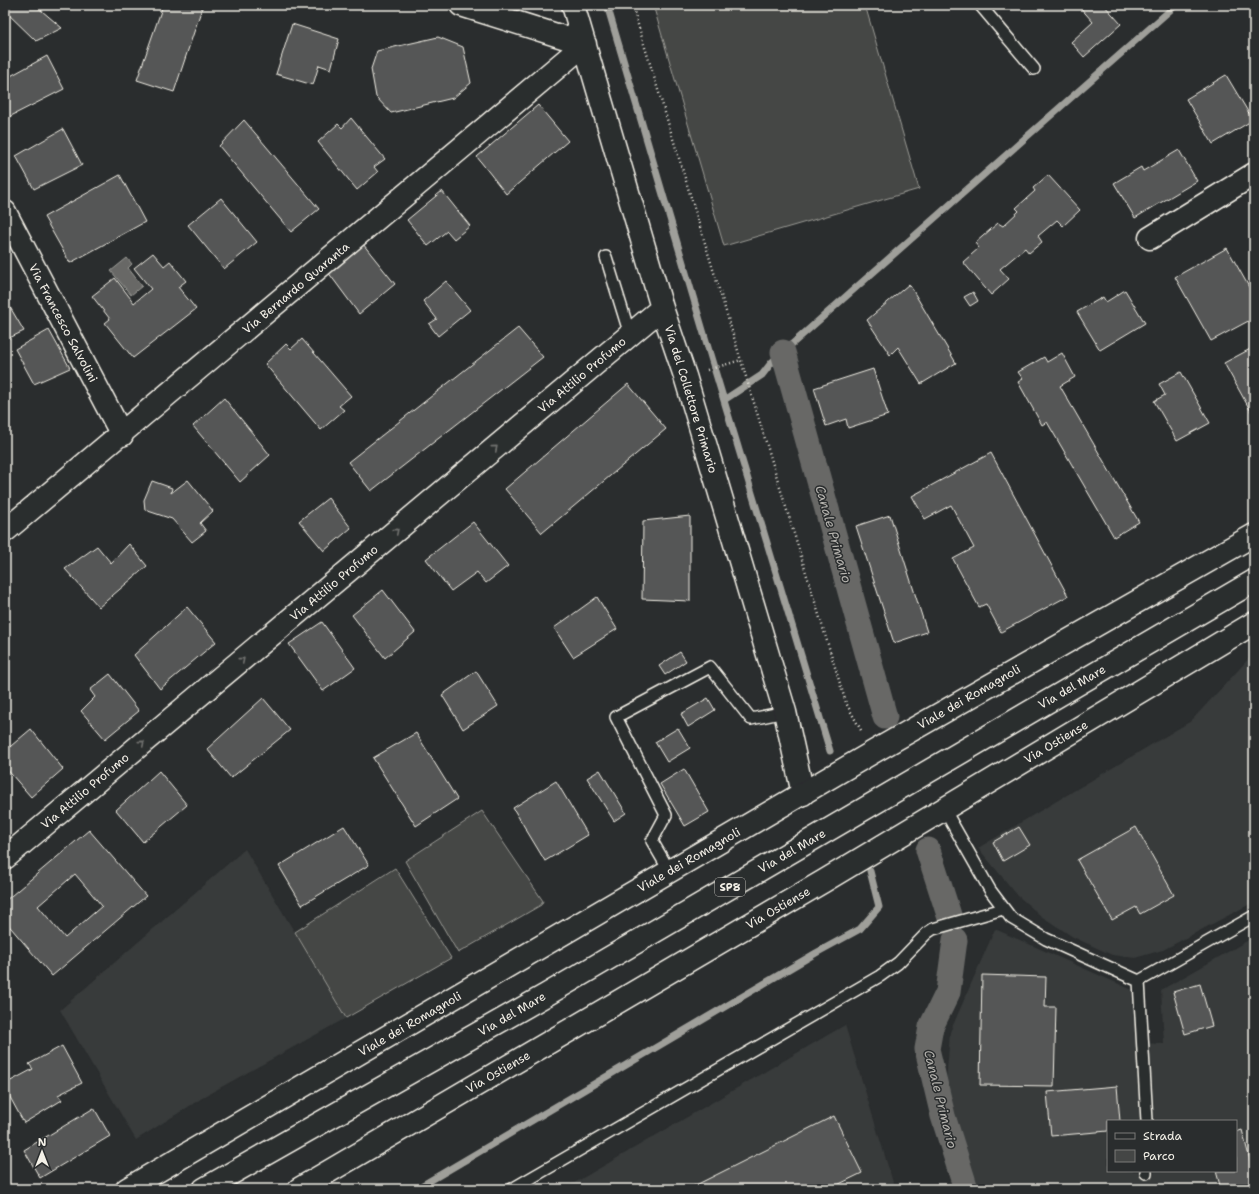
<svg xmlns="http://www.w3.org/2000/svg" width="1259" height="1194" font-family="'Shantell Sans',sans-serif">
  <rect width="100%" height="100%" fill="#2a2d2e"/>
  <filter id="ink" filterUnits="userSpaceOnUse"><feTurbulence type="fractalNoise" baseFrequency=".025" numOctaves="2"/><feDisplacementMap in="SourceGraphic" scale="8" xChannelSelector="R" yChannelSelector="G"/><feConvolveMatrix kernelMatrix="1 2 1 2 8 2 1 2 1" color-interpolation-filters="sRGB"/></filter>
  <g filter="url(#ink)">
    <path fill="#373a3a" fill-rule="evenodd" d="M1254,653V902L1163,950L1135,958L1112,955L1073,937L1041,916L1018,896L978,848L1191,721Z
      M245,849L346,1018L207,1095L136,1140L60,1010Z
      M995,929L1137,992L1138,1043L1164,1044L1161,990L1254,937V1189H978L946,1084L950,1032ZM1108,1121H1236V1171H1108Z
      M845,1025L895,1189H564Z"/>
    <path fill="#444645" stroke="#9c9c96" d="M653,5H865L919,189L724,246Z
      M482,811L543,901L541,905L458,953L405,861Z
      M395,868L451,958L346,1018L295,932Z"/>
    <path fill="#676866" stroke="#9f9f9a" d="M127,258L132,264L128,268L142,286L131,295L111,271Z"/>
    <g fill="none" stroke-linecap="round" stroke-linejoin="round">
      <path stroke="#9f9f9a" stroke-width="7" d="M607,5L712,361L830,751
        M724,400L762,375L772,362L783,352L1176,5
        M416,1189L816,953L860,929L879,907L870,871"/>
      <path stroke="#676866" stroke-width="25" d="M783,352L885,717
        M928,850L949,915
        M955,940L948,992L931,1027L927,1049L943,1116L966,1189"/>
    </g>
    <path fill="#555756" stroke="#f4f1e8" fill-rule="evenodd" d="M5,5H35L62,28L36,41L5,11Z
      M163,5H203L174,92L137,80Z
      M1078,5H1104L1121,24L1084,57L1071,42L1093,22Z
      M292,24L339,39L331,69L319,65L313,85L276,74Z
      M438,37L463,47L471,83L453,98L391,113L376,97L371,69L377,51Z
      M47,56L64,89L5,119V79Z
      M1226,75L1253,120L1213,144L1186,99Z
      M538,105L568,141L506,194L477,157Z
      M351,118L385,159L374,167L378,172L357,190L318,142L338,124L342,128Z
      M244,120L319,209L291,232L219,146Z
      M63,129L82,165L34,189L16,156Z
      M1179,150L1197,181L1135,218L1114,183L1141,167L1143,171Z
      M120,175L145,222L70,263L44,217Z
      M1048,175L1080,210L1063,226L1057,220L1038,236L1042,242L1029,253L1025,248L1000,269L1009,279L991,295L963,262L979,248L975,243L998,223L1003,226L1019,211L1016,208L1035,191L1033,188Z
      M442,191L470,226L454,239L447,231L428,246L407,220Z
      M221,198L257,242L224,269L188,225Z
      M359,239L395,284L359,314L325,268Z
      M1227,248L1254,296V318L1211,341L1175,277Z
      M153,253L164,266L170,261L186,281L178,287L196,309L133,358L105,323L110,319L92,296L115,278L134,303L151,289L134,268Z
      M446,281L470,310L438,336L429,324L437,319L423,301Z
      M909,284L956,363L921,384L898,347L890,355L867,320Z
      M1125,290L1145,323L1100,350L1077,312L1103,297L1106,302Z
      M973,292L978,301L970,306L964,297Z
      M7,302L24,331L5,340V303Z
      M518,328L543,357L371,491L348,462Z
      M49,330L70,368L34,384L15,349Z
      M302,339L351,396L339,406L344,410L321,430L265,364L286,344L291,349Z
      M1254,347V417L1224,363Z
      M1062,353L1075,377L1060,386L1139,522L1114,537L1047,422L1042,425L1018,382L1023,379L1018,372L1044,357L1047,362Z
      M873,369L888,415L848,428L846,419L826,426L814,388Z
      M1181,372L1210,423L1177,441L1154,401L1165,395L1159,384Z
      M628,384L666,429L542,533L505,489Z
      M224,398L270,455L240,482L193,426Z
      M991,453L1068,596L1001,632L986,604L979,607L953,559L974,548L951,505L925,519L912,496Z
      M188,480L213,511L200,523L206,531L192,542L172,519L145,510L144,500L152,481L172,488L171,493Z
      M328,498L351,528L324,551L299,521Z
      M890,515L927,632L894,643L856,526Z
      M690,516V601L642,599L643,521Z
      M473,522L508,566L486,583L477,572L451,591L426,559Z
      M129,544L147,566L99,607L65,569L97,546L111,563Z
      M383,590L415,632L385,658L352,615Z
      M597,597L617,629L573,657L554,628Z
      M187,607L216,642L160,689L134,655Z
      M322,622L355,668L323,691L289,644Z
      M680,652L686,661L665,675L659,666Z
      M476,671L498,706L463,729L442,695Z
      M110,674L139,711L105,739L81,711L95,697L90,690Z
      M263,698L290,730L231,778L207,749Z
      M708,698L715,710L688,727L681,714Z
      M678,728L690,748L667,762L655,742Z
      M31,729L63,769L31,797L5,767V751Z
      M416,733L457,799L416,826L373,758Z
      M684,769L709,812L685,826L660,784Z
      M600,770L626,813L614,821L587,778Z
      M159,771L187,805L143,842L116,810Z
      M556,781L588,835L545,861L513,808Z
      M344,826L369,865L302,905L279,866Z
      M1019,827L1030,845L1003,861L993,842Z
      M1136,827L1174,895L1140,914L1136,907L1112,920L1077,860Z
      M89,830L146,896L52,976L5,921V901ZM75,874L102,906L65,938L38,906Z
      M982,975L1046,977L1045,1007H1056L1054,1086L980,1085Z
      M1200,984L1212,1026L1185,1034L1173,992Z
      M62,1046L82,1083L58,1095L62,1100L24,1123L5,1088V1084L33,1069L29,1064Z
      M1117,1086L1120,1121H1108V1131L1051,1136L1047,1092Z
      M94,1108L110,1136L40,1178L24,1150Z
      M834,1116L862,1173L829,1189H688Z
      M1242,1130L1254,1175V1189H1221L1216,1171H1236V1132Z"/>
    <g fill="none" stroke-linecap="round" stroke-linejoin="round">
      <g stroke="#f4f1e8" stroke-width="14">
        <path id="lane" d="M980,5L1034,69
          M606,257L630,335
          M944,809L990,890L1011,918L1046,939L1139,981L1254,916
          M670,872L652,841L666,815L616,717L710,667L751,719L785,712
          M1139,981L1147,1121
          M1146,1173V1171
          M512,1189L880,976L898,963L927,933L933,929L1003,909"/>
      </g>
      <g stroke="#f4f1e8" stroke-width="25">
        <path id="street" d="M461,5L585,44
          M573,5L662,308L685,376L785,712L803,794
          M5,212L122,435
          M1150,238L1254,174
          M5,531L585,44
          M5,858L662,308"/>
      </g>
      <g stroke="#f4f1e8" stroke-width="25">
        <path id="secondary" d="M127,1189L875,751L1254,535
          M299,1189L824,881L1254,623"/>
      </g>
      <g stroke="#f4f1e8" stroke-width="25">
        <path id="primary" d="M204,1189L546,995L1254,581"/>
      </g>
      <path stroke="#f4f1e8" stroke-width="2.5" stroke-dasharray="1 3" stroke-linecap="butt" d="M632,5L846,703L862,732
        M707,370L741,360"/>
      <use href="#lane" stroke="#2a2d2e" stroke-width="11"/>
      <use href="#street" stroke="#2a2d2e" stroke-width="22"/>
      <use href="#secondary" stroke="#2a2d2e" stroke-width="22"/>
      <use href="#primary" stroke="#2a2d2e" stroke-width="22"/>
    </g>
    <defs><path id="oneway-chevron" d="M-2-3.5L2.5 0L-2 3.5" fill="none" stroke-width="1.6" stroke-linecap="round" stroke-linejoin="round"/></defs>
    <g stroke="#71726f">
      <use href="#oneway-chevron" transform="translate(495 448) rotate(-40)"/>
      <use href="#oneway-chevron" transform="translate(396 531) rotate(-40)"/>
      <use href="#oneway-chevron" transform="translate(242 660) rotate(-40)"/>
      <use href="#oneway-chevron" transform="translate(142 743) rotate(-40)"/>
    </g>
  </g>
  <g text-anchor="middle" stroke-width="3" stroke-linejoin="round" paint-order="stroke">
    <rect fill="#2a2d2e" stroke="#b7b6b0" stroke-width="1" x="715" y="878" width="30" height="18" rx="3"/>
    <g font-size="11" font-weight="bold" fill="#f4f1e8">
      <text x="730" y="891">SP8</text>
    </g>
    <g font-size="12" fill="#f4f1e8" stroke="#2a2d2e">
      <text transform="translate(296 288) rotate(-40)" y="4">Via Bernardo Quaranta</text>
      <text transform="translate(63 323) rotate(62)" y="4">Via Francesco Salvolini</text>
      <text transform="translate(582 375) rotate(-40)" y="4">Via Attilio Profumo</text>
      <text transform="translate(691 399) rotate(73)" y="4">Via del Collettore Primario</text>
      <text transform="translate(334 583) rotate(-40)" y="4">Via Attilio Profumo</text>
      <text transform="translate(1072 687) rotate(-30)" y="4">Via del Mare</text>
      <text transform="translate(969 697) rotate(-30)" y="4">Viale dei Romagnoli</text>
      <text transform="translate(1056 742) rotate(-31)" y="4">Via Ostiense</text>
      <text transform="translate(85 791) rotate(-40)" y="4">Via Attilio Profumo</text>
      <text transform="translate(792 851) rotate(-30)" y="4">Via del Mare</text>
      <text transform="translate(689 860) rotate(-30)" y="4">Viale dei Romagnoli</text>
      <text transform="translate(778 908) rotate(-30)" y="4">Via Ostiense</text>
      <text transform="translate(512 1014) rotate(-30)" y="4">Via del Mare</text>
      <text transform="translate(410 1024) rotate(-30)" y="4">Viale dei Romagnoli</text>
      <text transform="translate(498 1072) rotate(-30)" y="4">Via Ostiense</text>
    </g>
    <g font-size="13" font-style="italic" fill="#b5b3ae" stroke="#2a2d2e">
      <text transform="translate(834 534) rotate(74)" y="5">Canale Primario</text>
      <text transform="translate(941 1099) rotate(76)" y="5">Canale Primario</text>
    </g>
  </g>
  <rect width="1259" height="1194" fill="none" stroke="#2a2d2e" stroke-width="20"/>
  <rect x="10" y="10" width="1239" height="1174" fill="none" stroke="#f4f1e8" stroke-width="1.5" filter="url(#ink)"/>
  <rect x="1107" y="1120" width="130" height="52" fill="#2a2d2e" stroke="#7b7b78"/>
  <rect x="1115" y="1133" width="20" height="6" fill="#2a2d2e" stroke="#7b7b78"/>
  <text x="1143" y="1140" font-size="12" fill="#f4f1e8">Strada</text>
  <rect x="1115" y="1150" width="20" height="12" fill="#444645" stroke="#7b7b78"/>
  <text x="1143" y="1160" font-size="12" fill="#f4f1e8">Parco</text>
  <g transform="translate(42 1152)" stroke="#2a2d2e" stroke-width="3" paint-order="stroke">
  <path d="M0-3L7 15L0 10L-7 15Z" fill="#f4f1e8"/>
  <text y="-6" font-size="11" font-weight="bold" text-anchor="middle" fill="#f4f1e8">N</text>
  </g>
</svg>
